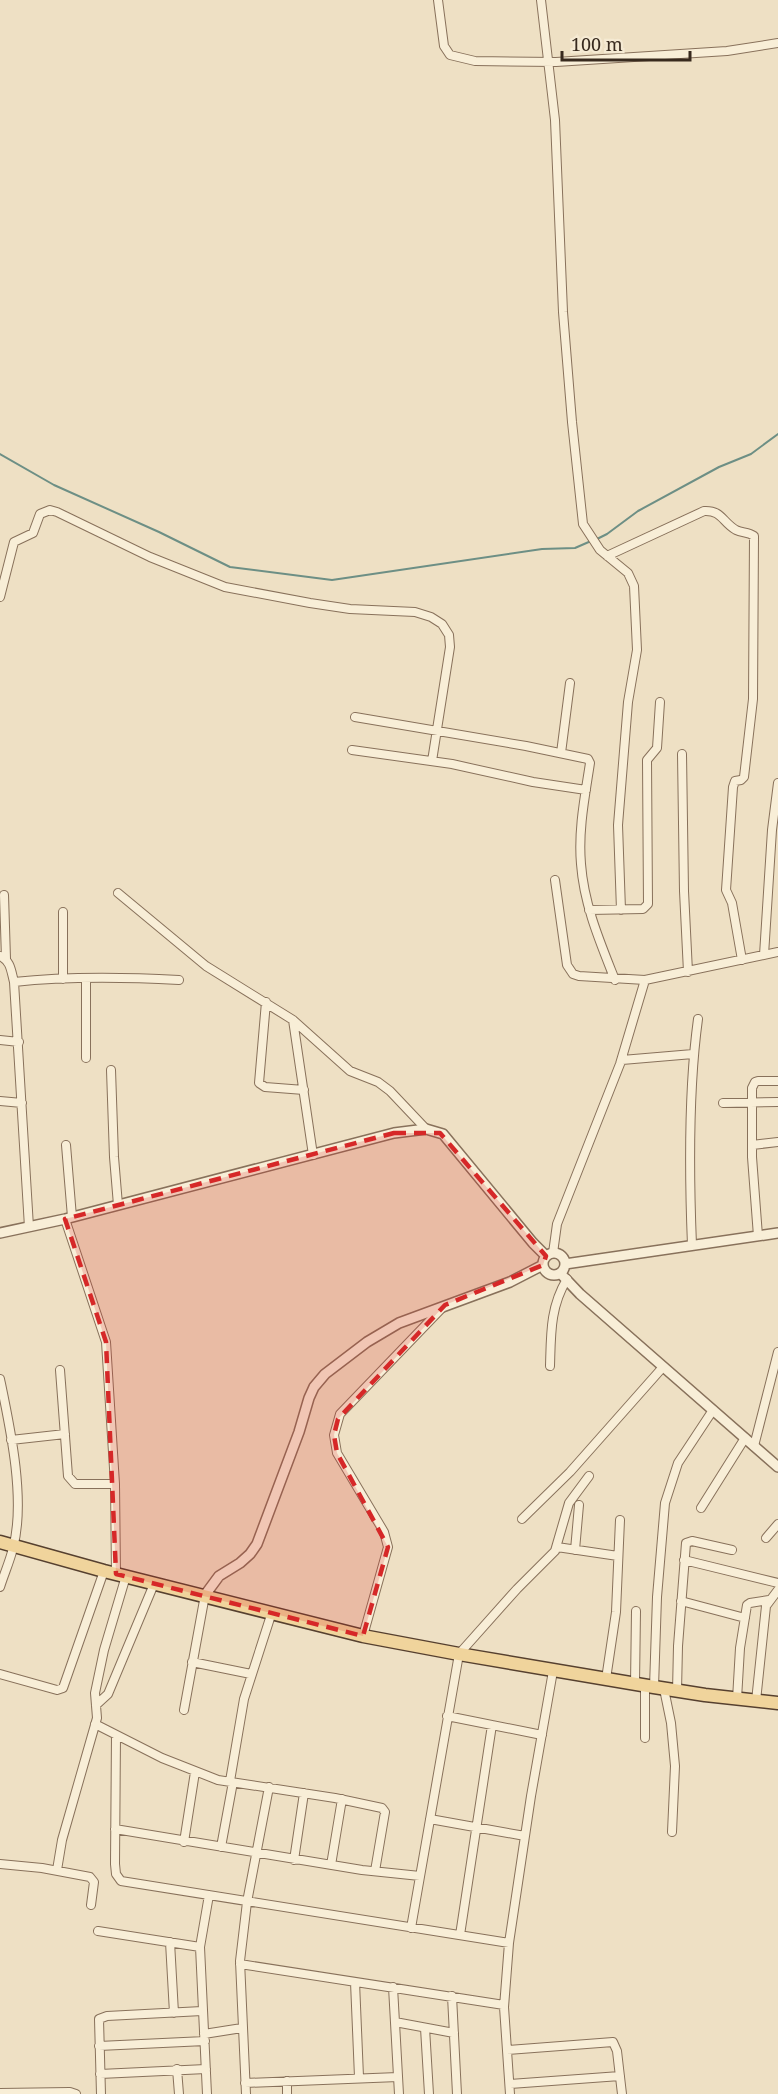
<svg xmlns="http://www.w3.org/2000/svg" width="778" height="2094" font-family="'Noto Serif',serif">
  <rect width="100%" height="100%" fill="#eee0c4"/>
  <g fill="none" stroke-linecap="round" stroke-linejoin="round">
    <path stroke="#6d8f85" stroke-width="2" d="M0,454L54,485L159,532L230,567L332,580L542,549L575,548L591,541
      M597,539L607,534L638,511L719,467L751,454L778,434"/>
    <g stroke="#88715b" stroke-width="10">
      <path id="minor" d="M438,0L444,46L450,55L475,61L556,62L727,51L778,43
        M541,0L555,120L563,312L572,422L583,524L600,550L628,573L634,586L637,650L628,702L618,825L621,910
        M607,556L704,511C722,510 722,522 736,530C742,533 748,532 754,536L753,699L744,777L741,780L735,781L733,787L726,890L732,903L742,960
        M0,597L14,542L33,533L40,514L50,510L57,512L150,557L225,587L310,603L350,609L415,612L431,617L442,624L449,635L450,647L432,761
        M355,717L526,746L588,759L590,763C585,796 578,830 581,864C584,905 600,942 615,980
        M352,750L452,764L533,782L586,790
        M561,753L570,683
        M682,754L684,891L688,972
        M555,880L567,965L573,974L579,976L645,980L778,952
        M118,893L206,966L293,1020L350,1071L378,1082L390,1091L426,1129
        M4,895L6,959
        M589,910L643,909L648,904L647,760L657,748L660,702
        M63,912V979
        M764,955L772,830L778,783
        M0,956C11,961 11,971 14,982L29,1227
        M86,979V1058
        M14,982C69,976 124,977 179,980
        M266,1002L259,1083L265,1087L304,1090
        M293,1020L313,1155
        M0,1040L19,1042
        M622,1060L693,1054
        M111,1070L114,1157L118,1205
        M0,1101L22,1103
        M723,1103L778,1102
        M66,1145L72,1217
        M752,1145L778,1142
        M65,1219L106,1342L115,1484
        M758,1236L752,1157V1088L755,1082L758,1081H778
        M692,1245C689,1172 688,1092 698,1019
        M553,1253L557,1224L620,1064L645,980
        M550,1366C551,1334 550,1307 567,1279
        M60,1370L68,1476L75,1484H115L116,1574
        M0,1379C10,1427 26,1500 13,1548C10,1561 4,1574 0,1587
        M11,1440L65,1434
        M754,1446L778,1352
        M701,1508L745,1438
        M522,1519L570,1472L663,1367
        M766,1538L778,1524
        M557,1547L618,1556
        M575,1550L579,1505
        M684,1560L778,1583
        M681,1601L745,1618
        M363,1636L388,1547L384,1532L337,1453L334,1435L340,1414L442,1308
        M192,1662L251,1674
        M0,1674L57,1690L63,1688L104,1571
        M606,1679L616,1612L620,1520
        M635,1684L636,1611
        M645,1685V1738
        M654,1687L657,1597L665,1503L678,1463L713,1410
        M664,1689L671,1723L675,1766L672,1832
        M677,1691L678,1646L686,1543L692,1541L732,1550
        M737,1699L740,1648L747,1605L750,1603L769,1600
        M756,1701L766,1606L778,1590
        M96,1705L108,1694L154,1584
        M184,1710L205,1595
        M447,1716L542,1735
        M95,1724L162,1758L218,1780L335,1798L382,1808L385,1812L375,1871
        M116,1735L115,1864L116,1874L121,1881L509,1943
        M230,1781L244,1699L272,1612
        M430,1819L525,1836
        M115,1829L362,1870L420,1876
        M184,1842L195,1772
        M221,1847L233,1782
        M294,1860L304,1793
        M0,1864L42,1868L90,1877L94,1882L91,1905
        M331,1865L342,1799
        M57,1870L62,1840L97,1718L95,1693L104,1650L126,1576
        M411,1928L459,1654L517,1589L555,1551L569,1503L589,1476
        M98,1931L200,1947L209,1895
        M460,1935L492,1725
        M170,1942L174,2013
        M200,1947L207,2094
        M240,1964L504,2005
        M355,1982L359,2077
        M393,1987L399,2094
        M452,1996L457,2094
        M395,2022L454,2033
        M425,2028L429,2094
        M204,2034L242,2028
        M99,2046L205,2041
        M507,2050L613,2042L617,2051L622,2094
        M177,2069L179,2094
        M100,2074L206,2069
        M287,2081V2094
        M245,2083L398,2077
        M510,2084L620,2076
        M0,2093L70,2092L76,2094
        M101,2094L99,2019L107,2016L202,2011
        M246,2094L240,1961L247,1902L269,1787
        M510,2094L504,2007L509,1943L531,1796L553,1671"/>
    </g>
    <g stroke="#88715b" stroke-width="12">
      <path id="tertiary" d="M0,1233L65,1219L394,1133L426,1129L443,1134L533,1243L546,1256
        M543 1264a11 11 0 1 1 22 0a11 11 0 1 1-22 0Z
        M565,1264L778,1233
        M560,1273L580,1294L778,1467
        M205,1595L219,1576L240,1563L250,1554L257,1544L299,1432L309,1398L314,1387L325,1374L367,1342L399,1323L510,1282L543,1265"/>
    </g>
    <g stroke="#56402f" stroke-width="15">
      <path id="primary" d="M0,1542L104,1571L363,1636L459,1654L654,1687L705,1695L778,1703"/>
    </g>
    <use href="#minor" stroke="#f8eed7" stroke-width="8"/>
    <use href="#tertiary" stroke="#f8eed7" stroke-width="9"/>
    <use href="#primary" stroke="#f0d49c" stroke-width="12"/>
  </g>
  <path fill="#d62828" fill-opacity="0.2" stroke="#d62828" stroke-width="4.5" stroke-dasharray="12 8" stroke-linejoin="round" d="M394,1133H440L546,1256L543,1265L445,1305L338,1419L334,1435L337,1453L388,1547L363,1636L116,1574L106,1342L65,1219Z"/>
  <path d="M562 51v9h128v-9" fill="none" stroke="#382a1e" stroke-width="3"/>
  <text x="571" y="51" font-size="18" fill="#382a1e" stroke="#f5ead3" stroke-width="4.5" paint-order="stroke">100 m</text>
</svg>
